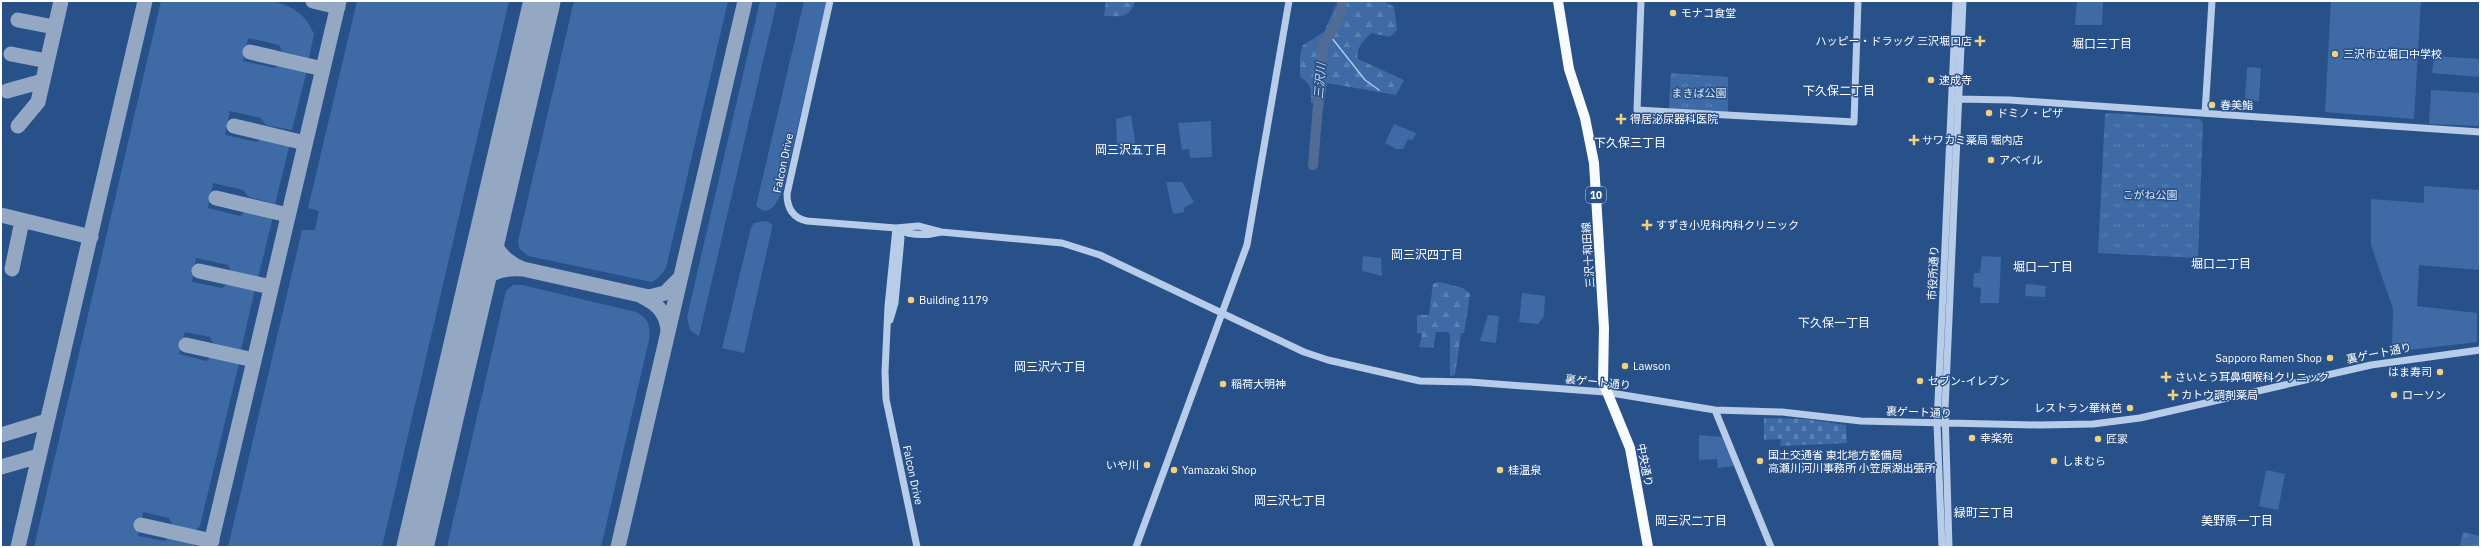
<svg xmlns="http://www.w3.org/2000/svg" width="2481" height="548" font-family="'IBM Plex Sans','Noto Sans JP',sans-serif">
  <defs>
    <pattern id="forest-firs" width="22" height="20" patternUnits="userSpaceOnUse"><rect width="22" height="20" fill="#3e6ba5"/><path d="M5 1l3.5 6h-7zM16 11l3.5 6h-7z" fill="#5b81b2"/></pattern>
    <pattern id="cemetery-stones" width="16" height="16" patternUnits="userSpaceOnUse"><rect width="16" height="16" fill="#3e6ba5"/><path d="M2 7V4a2 2 0 0 1 4 0v3zM10 15v-3a2 2 0 0 1 4 0v3z" fill="#5b81b2"/></pattern>
    <pattern id="park-tufts" width="24" height="20" patternUnits="userSpaceOnUse"><rect width="24" height="20" fill="#3e6ba5"/><path d="M3 7l-1-3M5 7V3M7 7l1-3M15 17l-1-3M17 17v-4M19 17l1-3" fill="none" stroke="#5b81b2"/></pattern>
  </defs>
  <rect width="100%" height="100%" fill="#295189"/>
  <path fill="#3e6ba5" d="M161,1H272C292,6 306,14 314,34L309,58L282,51L279,45L248,38L243,61L275,68L280,64L307,70L292,130L266,125L261,118L230,111L225,135L257,142L263,137L290,143L275,204L249,197L243,190L213,183L208,208L240,216L246,211L273,217L258,278L231,272L228,265L196,258L192,282L222,288L229,283L255,289L241,350L213,343L210,337L185,332L179,354L206,361L213,356L239,363L200,526L196,530L173,526L169,518L143,512L138,536L165,541L170,536L193,541L195,547H34Z
    M357,1H509L382,547H228L302,230H315L319,211L308,208Z
    M574,1H728L666,268L659,277L652,282L528,256L519,248L518,241Z
    M760,1H777L699,336L690,330L687,317Z
    M804,1H827L784,185C780,196 776,210 764,211L756,206Z
    M2077,1H2103L2102,25H2075Z
    M2331,1H2421L2414,119L2325,112Z
    M2434,56L2480,59V77L2432,73Z
    M2247,67L2261,68L2259,101L2245,100Z
    M2431,90L2480,93V126L2429,124Z
    M1131,115L1136,147L1117,149L1116,119Z
    M1211,121L1212,157L1190,158L1189,149L1182,150L1178,123Z
    M1394,124L1416,133L1413,140L1408,139L1403,149H1396L1385,143Z
    M1166,182H1182L1194,202L1184,208V212L1173,214Z
    M2424,186L2480,190V270L2419,265L2417,306L2477,313V342L2400,351L2392,347L2393,309L2371,245V199L2424,203Z
    M766,221L772,224V228L744,353L722,348L751,228L754,223Z
    M1363,256L1381,258L1382,276L1362,271Z
    M1982,256L2001,257L1999,303H1980L1981,288L1973,287L1974,273H1980Z
    M2026,284L2046,286L2045,297L2025,296Z
    M513,285H522L636,312C649,318 651,327 649,340L601,547H447L506,291Z
    M1522,293L1545,296L1544,316L1538,324L1519,322Z
    M1488,315L1499,316L1496,343L1480,341Z
    M1699,435L1722,437L1734,466L1718,468L1717,459L1699,460Z
    M2266,470L2285,474L2278,510L2259,506Z"/>
  <path fill="url(#forest-firs)" d="M1106,1H1135C1129,19 1121,16 1104,16Z
    M1345,1H1383L1394,7L1397,30L1390,37L1371,33C1364,41 1355,48 1358,59L1404,80L1396,95L1327,83L1321,120H1317L1319,105L1311,103C1311,90 1312,84 1300,77V55L1303,45L1324,32L1335,7H1344Z
    M1439,282L1463,288L1470,294L1464,333H1461L1455,375L1450,376V335L1448,332H1436L1433,348L1419,347L1422,334L1417,333V315H1429L1433,284Z"/>
  <path fill="url(#cemetery-stones)" d="M1764,418L1806,419L1846,425L1847,443L1780,446L1781,439L1764,440Z"/>
  <path fill="url(#park-tufts)" d="M1671,73L1728,77V112L1669,109Z
    M2108,113L2200,119L2203,123L2198,258L2098,253L2105,114Z
    M2463,532L2480,536V547H2460Z"/>
  <g fill="none" stroke-linecap="round" stroke-linejoin="round">
    <path stroke="#abc7e9" stroke-width="1.5" d="M1105,1H1107
      M1328,33L1365,80L1379,90"/>
    <path stroke="#506c94" stroke-width="10" d="M1313,165L1323,46L1341,14L1342,1"/>
    <path stroke="#94a8c4" stroke-width="15" d="M313,1L338,7
      M18,20L54,27
      M250,52L323,69
      M11,54L47,61
      M7,91L43,81
      M18,126L38,102L61,1
      M234,126L305,143
      M216,198L288,215
      M1,215L91,237
      M490,225C490,245 504,262 523,269L649,297L665,293L680,278
      M12,269L22,221
      M199,271L271,287
      M473,297C482,274 500,267 523,269
      M643,297C658,304 667,314 668,331
      M186,345L254,360
      M1,435L47,421
      M1,467L39,456
      M141,525L212,541
      M18,547L145,1
      M210,547L339,1
      M618,547L745,1"/>
    <path stroke="#94a8c4" stroke-width="37" d="M415,547L542,1"/>
    <path stroke="#b6cce9" stroke-width="7" d="M830,1L787,194C787,208 793,218 807,221L896,228L918,226L941,232L1062,243L1100,255L1304,352L1328,360L1420,381L1470,382L1605,392L1715,410L1782,412L1861,421L2039,425L2093,424L2140,418L2371,365L2480,350
      M1641,1L1637,110L1854,122L1858,1
      M1956,99L2010,100L2480,132
      M2205,113L2212,1
      M896,228L888,306L885,372L886,399L917,547
      M897,229C911,236 925,236 941,232
      M890,320L895,303L901,238L896,229
      M1715,410L1771,547
      M1136,547L1247,245L1289,1
      M1942,547L1937,424L1956,1
      M1949,547L1945,409L1963,1"/>
    <path stroke="#f8fbfe" stroke-width="10" d="M1558,1L1569,69L1585,118L1594,163L1604,328L1603,382L1630,448L1648,547"/>
  </g>
  <g fill="#f0d17d" stroke="#295189" stroke-width="1.5">
    <circle cx="1673" cy="13" r="4"/>
    <path d="M1978 35h4v4h4v4h-4v4h-4v-4h-4v-4h4z"/>
    <circle cx="2335" cy="54" r="4"/>
    <circle cx="1931" cy="80" r="4"/>
    <circle cx="2212" cy="105" r="4"/>
    <circle cx="1989" cy="113" r="4"/>
    <path d="M1619 113h4v4h4v4h-4v4h-4v-4h-4v-4h4z"/>
    <path d="M1912 134h4v4h4v4h-4v4h-4v-4h-4v-4h4z"/>
    <circle cx="1991" cy="160" r="4"/>
    <path d="M1645 219h4v4h4v4h-4v4h-4v-4h-4v-4h4z"/>
    <circle cx="911" cy="300" r="4"/>
    <circle cx="2330" cy="358" r="4"/>
    <circle cx="1625" cy="366" r="4"/>
    <circle cx="2440" cy="372" r="4"/>
    <path d="M2164 371h4v4h4v4h-4v4h-4v-4h-4v-4h4z"/>
    <circle cx="1920" cy="381" r="4"/>
    <circle cx="1223" cy="384" r="4"/>
    <path d="M2171 389h4v4h4v4h-4v4h-4v-4h-4v-4h4z"/>
    <circle cx="2394" cy="395" r="4"/>
    <circle cx="2130" cy="408" r="4"/>
    <circle cx="1972" cy="438" r="4"/>
    <circle cx="2098" cy="439" r="4"/>
    <circle cx="1760" cy="461" r="4"/>
    <circle cx="2054" cy="461" r="4"/>
    <circle cx="1147" cy="465" r="4"/>
    <circle cx="1174" cy="470" r="4"/>
    <circle cx="1500" cy="470" r="4"/>
  </g>
  <g text-anchor="middle" stroke-width="3" stroke-linejoin="round" paint-order="stroke">
    <rect fill="#295189" stroke="#bfcbdc" stroke-width="1" x="1586" y="187" width="20" height="16" rx="3"/>
    <g font-size="10" font-weight="bold" fill="#fff">
      <text x="1596" y="199">10</text>
    </g>
    <g font-size="11" fill="#fff" stroke="#295189" text-anchor="start">
      <text x="1681" y="17">モナコ食堂</text>
      <text x="1972" y="45" text-anchor="end">ハッピー・ドラッグ 三沢堀口店</text>
      <text x="2343" y="58">三沢市立堀口中学校</text>
      <text x="1939" y="84">速成寺</text>
      <text x="2220" y="109">春美鮨</text>
      <text x="1997" y="117">ドミノ・ピザ</text>
      <text x="1630" y="123">得居泌尿器科医院</text>
      <text x="1922" y="144">サワカミ薬局 堀内店</text>
      <text x="1999" y="164">アベイル</text>
      <text x="1656" y="229">すずき小児科内科クリニック</text>
      <text x="919" y="304">Building 1179</text>
      <text x="2322" y="362" text-anchor="end">Sapporo Ramen Shop</text>
      <text x="1633" y="370">Lawson</text>
      <text x="2432" y="376" text-anchor="end">はま寿司</text>
      <text x="2175" y="381">さいとう耳鼻咽喉科クリニック</text>
      <text x="1928" y="385">セブン-イレブン</text>
      <text x="1231" y="388">稲荷大明神</text>
      <text x="2181" y="399">カトウ調剤薬局</text>
      <text x="2402" y="399">ローソン</text>
      <text x="2122" y="412" text-anchor="end">レストラン華林芭</text>
      <text x="1980" y="442">幸楽苑</text>
      <text x="2106" y="443">匠家</text>
      <text x="1768" y="459">国土交通省 東北地方整備局<tspan x="1768" dy="13">高瀬川河川事務所 小笠原湖出張所</tspan></text>
      <text x="2062" y="465">しまむら</text>
      <text x="1139" y="469" text-anchor="end">いや川</text>
      <text x="1182" y="474">Yamazaki Shop</text>
      <text x="1508" y="474">桂温泉</text>
    </g>
    <g font-size="11" fill="#dae6f7" stroke="#295189">
      <text x="1699" y="97">まきば公園</text>
      <text x="2150" y="199">こがね公園</text>
    </g>
    <g font-size="11" fill="#fff" stroke="#295189">
      <text transform="translate(783 163) rotate(-78)" y="4">Falcon Drive</text>
      <text transform="translate(1588 255) rotate(-94)" y="4">三沢十和田線</text>
      <text transform="translate(1933 273) rotate(-87)" y="4">市役所通り</text>
      <text transform="translate(2379 353) rotate(-11)" y="4">裏ゲート通り</text>
      <text transform="translate(1598 382) rotate(6)" y="4">裏ゲート通り</text>
      <text transform="translate(1919 412) rotate(2)" y="4">裏ゲート通り</text>
      <text transform="translate(1645 465) rotate(79)" y="4">中央通り</text>
      <text transform="translate(913 475) rotate(78)" y="4">Falcon Drive</text>
    </g>
    <g font-size="12" fill="#fff" stroke="#295189">
      <text x="2102" y="48">堀口三丁目</text>
      <text x="1839" y="95">下久保二丁目</text>
      <text x="1630" y="147">下久保三丁目</text>
      <text x="1131" y="154">岡三沢五丁目</text>
      <text x="1427" y="259">岡三沢四丁目</text>
      <text x="2221" y="268">堀口二丁目</text>
      <text x="2043" y="271">堀口一丁目</text>
      <text x="1834" y="327">下久保一丁目</text>
      <text x="1050" y="371">岡三沢六丁目</text>
      <text x="1290" y="505">岡三沢七丁目</text>
      <text x="1984" y="517">緑町三丁目</text>
      <text x="1691" y="525">岡三沢二丁目</text>
      <text x="2237" y="525">美野原一丁目</text>
    </g>
    <g font-size="12" font-style="italic" fill="#c2d6f0" stroke="#295189">
      <text transform="translate(1320 81) rotate(-85)" y="4">三沢川</text>
    </g>
  </g>
  <rect width="2481" height="548" fill="none" stroke="#ffffff" stroke-width="4"/>
</svg>
